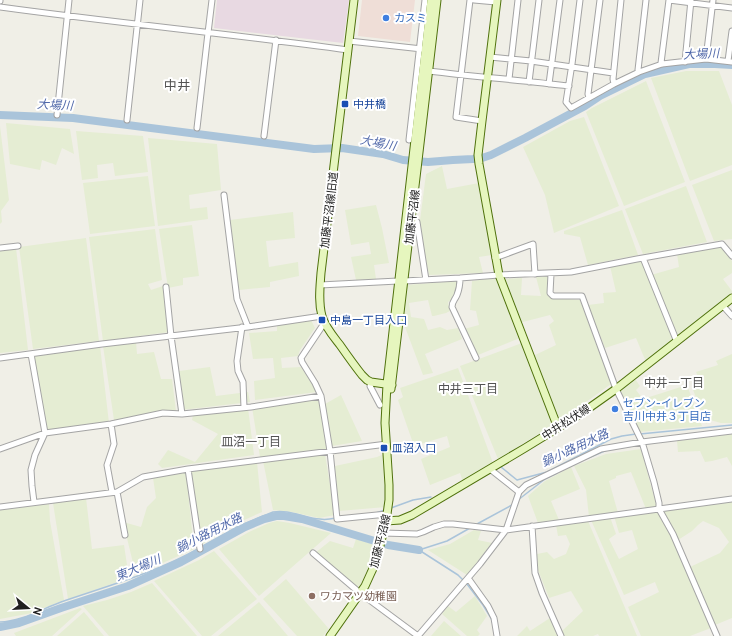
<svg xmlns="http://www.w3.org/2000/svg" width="732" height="636" font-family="Cabin,'Noto Sans JP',sans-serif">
  <rect width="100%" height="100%" fill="#f0efe7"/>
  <path fill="#efded7" d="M362,0H415L410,42L358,36Z"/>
  <path fill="#e8d9e2" d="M217,0H349L343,43L214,28Z"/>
  <path fill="#e5edd3" d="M686,71H719L732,105V165L690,181L651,78Z
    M646,81L685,182L624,206L586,112L592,108Z
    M584,117L619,206L554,233L545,195L523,147L570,121Z
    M6,123L70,129L74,154L62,148L56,165L42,160L40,170L10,164Z
    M0,126L9,200L1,211L2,222L0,224Z
    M76,131L143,136L148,172L115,176L113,163L97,165L98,178L82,180Z
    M148,138L217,144L221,190L189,195L190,209L207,207L208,219L158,226Z
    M442,166L447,189L479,183L492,255L479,257L483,273L429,275L419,228L426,174Z
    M732,170V239L714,241L692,185Z
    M148,176L155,226L90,234L83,183Z
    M686,186L707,242L643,254L625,209Z
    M376,205L382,228L389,263L374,265L376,279L356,280L351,257L371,254L369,242L351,245L345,210Z
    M622,210L638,255L588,265L580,237L564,234V231Z
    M293,212L295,238L266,241L269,267L298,262L299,276L270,282V287L239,290L230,220Z
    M192,225L199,276L183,278V285L168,288L159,229Z
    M155,229L162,280L148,284L151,290L163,286L169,332L103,341L89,237Z
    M86,238L99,341L33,349L19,247Z
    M721,247L732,261V273L723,279L732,291V293L676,336L651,275L679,267L677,254Z
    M16,248L28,350L0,353V250Z
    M642,261L673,340L646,362L636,338L605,348L588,305L604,303L603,293L616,292L610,266Z
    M550,276L552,297L580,300L611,384L557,423L533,356L556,345L549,325L554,321L550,315L519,323L502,279L522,278L521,295L541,296L536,277Z
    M493,278H498L520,338L478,355L464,329L479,325L476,311L470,310L472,281Z
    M458,281V288L453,299L448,302L450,311L446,313L434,316H432L428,300L409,303L411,317L424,319L428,330L440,327L447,330L458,328L462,339L425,354L433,373L423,375L402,319L406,285Z
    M311,320L315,328L300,350L298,356L281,358L282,368L301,367L317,392L255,400L254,381L275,378L273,358L253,359L249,333L277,331V323Z
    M136,342L137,354L154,352L161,379H172L176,411L114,420L103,346Z
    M522,343L553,425L498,459L460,366Z
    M100,346L109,423L46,430L34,356Z
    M732,354V423H721L710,420L706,424L692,387L701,383L696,372L718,365L716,361Z
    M210,367L216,396L248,392L250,402L182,410L179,371Z
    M458,368L493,463L463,482L460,473L430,485L421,459L450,447L447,436L414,446L398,400L403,397L400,388Z
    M635,379L640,386L636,390L643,399L687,385L702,426L639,432L620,390Z
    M341,395L362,441L332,446L325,404Z
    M320,399L328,449L260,457L252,407Z
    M248,408L254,455L162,468L158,464L168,450L195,462L218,434L192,420L193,415Z
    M732,434V466L727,457L712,461L705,462L700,451L678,452L677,441Z
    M641,449L657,508L646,509L631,472L616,476V478L609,481L618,513L589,517L586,490L574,466L606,454Z
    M325,454L335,515L319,518L292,512L273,510L263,461Z
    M384,454L386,507L339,511L335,466L377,457Z
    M257,462L262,512L242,521L201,545L191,470Z
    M571,467L580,489L551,501L559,520L538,523L528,496L545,481Z
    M186,472L194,549L136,575L123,522L141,527L147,507L156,498L153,478Z
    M86,498L92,549L124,545L129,578L68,599L53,503Z
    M732,502V618L715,625L690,567L720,553L729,542L719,528L703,521L698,525L692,531L678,540L664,511Z
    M49,504L50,521L64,600L32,613L0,619V510Z
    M658,511L674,543L711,628L690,636H641L628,607L659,592L655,582L624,595L591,520L610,517L616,534L609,539L619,559L638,549L632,530L619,533L614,516Z
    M277,521L290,523L331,533L259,596L219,549L249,532L269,523Z
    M588,521L637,636H599L598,634L593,636H564L562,631L583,611L571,591L549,598L538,570L537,554L547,552L554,559L566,554L570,544L566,535L558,536L556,525Z
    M474,530L481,531L478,540L492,543L467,575L428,550L450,544Z
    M356,539L375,545L367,571L358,590L315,553L330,541L353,548Z
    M214,551L257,599L211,636H202L154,581L199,560Z
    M286,579L329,629L323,636H297L263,599Z
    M152,583L197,636H109L83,606L107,600L131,592Z
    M475,596L487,616L477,630L480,634L478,636H467L442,614L448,606L456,612Z
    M259,602L288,636H218Z
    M80,608L82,609L52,636H16L14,633Z
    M84,612L104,636H57Z
    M550,618L558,636H517L527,626L530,631Z
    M444,621L461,636H431Z"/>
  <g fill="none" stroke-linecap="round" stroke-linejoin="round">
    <path stroke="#aac4da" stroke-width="1.5" d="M640,434L732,425
      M620,448L652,443
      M588,458L607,450
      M501,467L517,480L547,472L611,439L622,436L636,434
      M518,500L545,479L557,473
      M391,508L413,500L431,497
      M376,513L385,510
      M477,524L512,505
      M201,547L237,527L273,512C289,509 304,518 320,519C325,520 331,519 336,518
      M419,550L447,541L470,528
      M419,550L458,575L467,584L483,605L491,618L493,624
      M0,622C20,622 42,609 61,602C107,586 155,573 198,549"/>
    <path stroke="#aac4da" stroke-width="8" d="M0,115L73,118L314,149L342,148L383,154L403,160L428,162L453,160L473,159L482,158L491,155L525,138L585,106L600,96L645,74L689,64H715L732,65
      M0,627L19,623L61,608L128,586L181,562L245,527L264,519L276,516H284L302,519L388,545L419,550"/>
    <g stroke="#a4a4a4" stroke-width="7">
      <path id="street" d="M470,0L456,117L482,121
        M474,0L496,2
        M580,0L572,64L566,102L571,108L614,84L639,72L662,64L706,59L732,62
        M669,0L732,8
        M0,1V0
        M0,7C116,23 232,34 348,50
        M208,33L212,0
        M349,41L422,49
        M490,57L531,61L613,73
        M706,59L713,0
        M728,61L732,31
        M685,62L691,0
        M662,64L661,63L669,0
        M429,71C475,77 522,80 569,86
        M639,72L638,70L646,0
        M509,79L518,0
        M529,82L539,0
        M549,84L560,0
        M614,84L613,79L621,0
        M589,98L588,94L600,0
        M57,115L69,0
        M127,120L140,0
        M197,128L208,33
        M264,136L276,40
        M409,140L425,0
        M224,195L237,299L248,327
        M417,222L426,280
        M0,248L18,246
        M495,258L533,244L535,274
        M643,258L677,342
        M551,274L550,293L553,296H582L616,389L642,442L654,482L659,503V509L673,534L717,636
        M460,278C460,284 459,290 457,295C455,300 452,301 452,307L476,358
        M404,281L460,278L499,275L571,272L637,259L722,244L732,256
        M320,285L398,281
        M166,287L171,336L182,414
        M723,306L732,316
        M325,322L301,358L302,362L315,383L321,396L330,451L337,519L387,514
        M242,327L237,361L238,371L243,382L244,408
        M31,354L45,433L35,455L31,470L32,486L34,502
        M0,358L102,344L248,327L322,316
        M371,382L370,386L380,405
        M111,424L114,444L107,465L112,492
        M0,449L45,433L111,424L163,413L182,414L251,407L321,396
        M188,469L200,549
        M117,492L125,535
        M519,492L526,485L601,449L642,442L732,431
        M0,507L117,492L143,477L188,469L387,444
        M532,526L535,573L542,593L561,636
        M383,533L417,534L423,532L434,527L444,524H453L506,530L732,499
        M313,553L360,593L418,636
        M468,578L488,606L494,618L497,636
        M418,636L480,564L506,530L519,492L490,469"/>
    </g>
    <g stroke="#4f710c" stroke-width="9">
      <path id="secondary" d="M354,0L321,273C320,287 318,302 322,316C325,327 333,336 340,345C347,355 354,365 362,375L367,380L371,382L392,385
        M497,0L482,121L478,155L479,164L499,275L558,428
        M391,389L437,0
        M386,521L400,520L412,515L525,448L582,413L616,389L732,298
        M330,636L365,586L370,575L376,562L386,521L389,500V485L385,423L387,384L431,0"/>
    </g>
    <use href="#street" stroke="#fff" stroke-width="5"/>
    <use href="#secondary" stroke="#e6f6be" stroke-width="7"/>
  </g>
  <g fill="#3f7fe0" stroke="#fff" stroke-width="1.5">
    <circle cx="386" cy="18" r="4"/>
    <circle cx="615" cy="409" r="4"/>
  </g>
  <g fill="#1a4fb4" stroke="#fff" stroke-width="1.5">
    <rect x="341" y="100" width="8" height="8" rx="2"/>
    <rect x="318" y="316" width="8" height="8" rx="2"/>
    <rect x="380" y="444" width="8" height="8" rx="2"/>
  </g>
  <circle fill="#8d6e63" stroke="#fff" stroke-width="1.5" cx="312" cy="596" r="4"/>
  <g text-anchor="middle" stroke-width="4" stroke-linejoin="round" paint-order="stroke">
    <g font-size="11" fill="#366cbe" stroke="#fff" text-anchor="start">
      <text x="394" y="22">カスミ</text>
      <text x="623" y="407">セブン-イレブン<tspan x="623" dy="13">吉川中井３丁目店</tspan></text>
    </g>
    <g font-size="11" fill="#164399" stroke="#fff" text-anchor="start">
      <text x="353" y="108">中井橋</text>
      <text x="330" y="324">中島一丁目入口</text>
      <text x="392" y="452">皿沼入口</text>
    </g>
    <g font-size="11" fill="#202020" stroke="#fff">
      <text transform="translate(329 210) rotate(-83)" y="4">加藤平沼線旧道</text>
      <text transform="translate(412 217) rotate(-83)" y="4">加藤平沼線</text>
      <text transform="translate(566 422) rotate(-33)" y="4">中井松伏線</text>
      <text transform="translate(380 541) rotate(-76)" y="4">加藤平沼線</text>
    </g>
    <g font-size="11" fill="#785e54" stroke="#fff" text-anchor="start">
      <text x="320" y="600">ワカマツ幼稚園</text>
    </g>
    <g font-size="12" font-style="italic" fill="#5169aa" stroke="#fff">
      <text transform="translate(701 54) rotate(-2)" y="4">大場川</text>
      <text transform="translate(55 105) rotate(3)" y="4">大場川</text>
      <text transform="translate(378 143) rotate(11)" y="4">大場川</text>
      <text transform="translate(575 448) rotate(-25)" y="4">鍋小路用水路</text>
      <text transform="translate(209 533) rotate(-27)" y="4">鍋小路用水路</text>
      <text transform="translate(138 568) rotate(-23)" y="4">東大場川</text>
    </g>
    <g font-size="12" fill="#535353" stroke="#fff">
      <text x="674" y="387">中井一丁目</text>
      <text x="468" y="393">中井三丁目</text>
      <text x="251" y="446">皿沼一丁目</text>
    </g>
    <g font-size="13" fill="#535353" stroke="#fff">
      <text x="177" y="90">中井</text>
    </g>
  </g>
  <g transform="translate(28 608) rotate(108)" stroke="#ffffff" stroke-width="3" paint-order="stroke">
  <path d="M0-3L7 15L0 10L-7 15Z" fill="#202020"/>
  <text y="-6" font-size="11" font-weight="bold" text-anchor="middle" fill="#202020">N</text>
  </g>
</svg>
